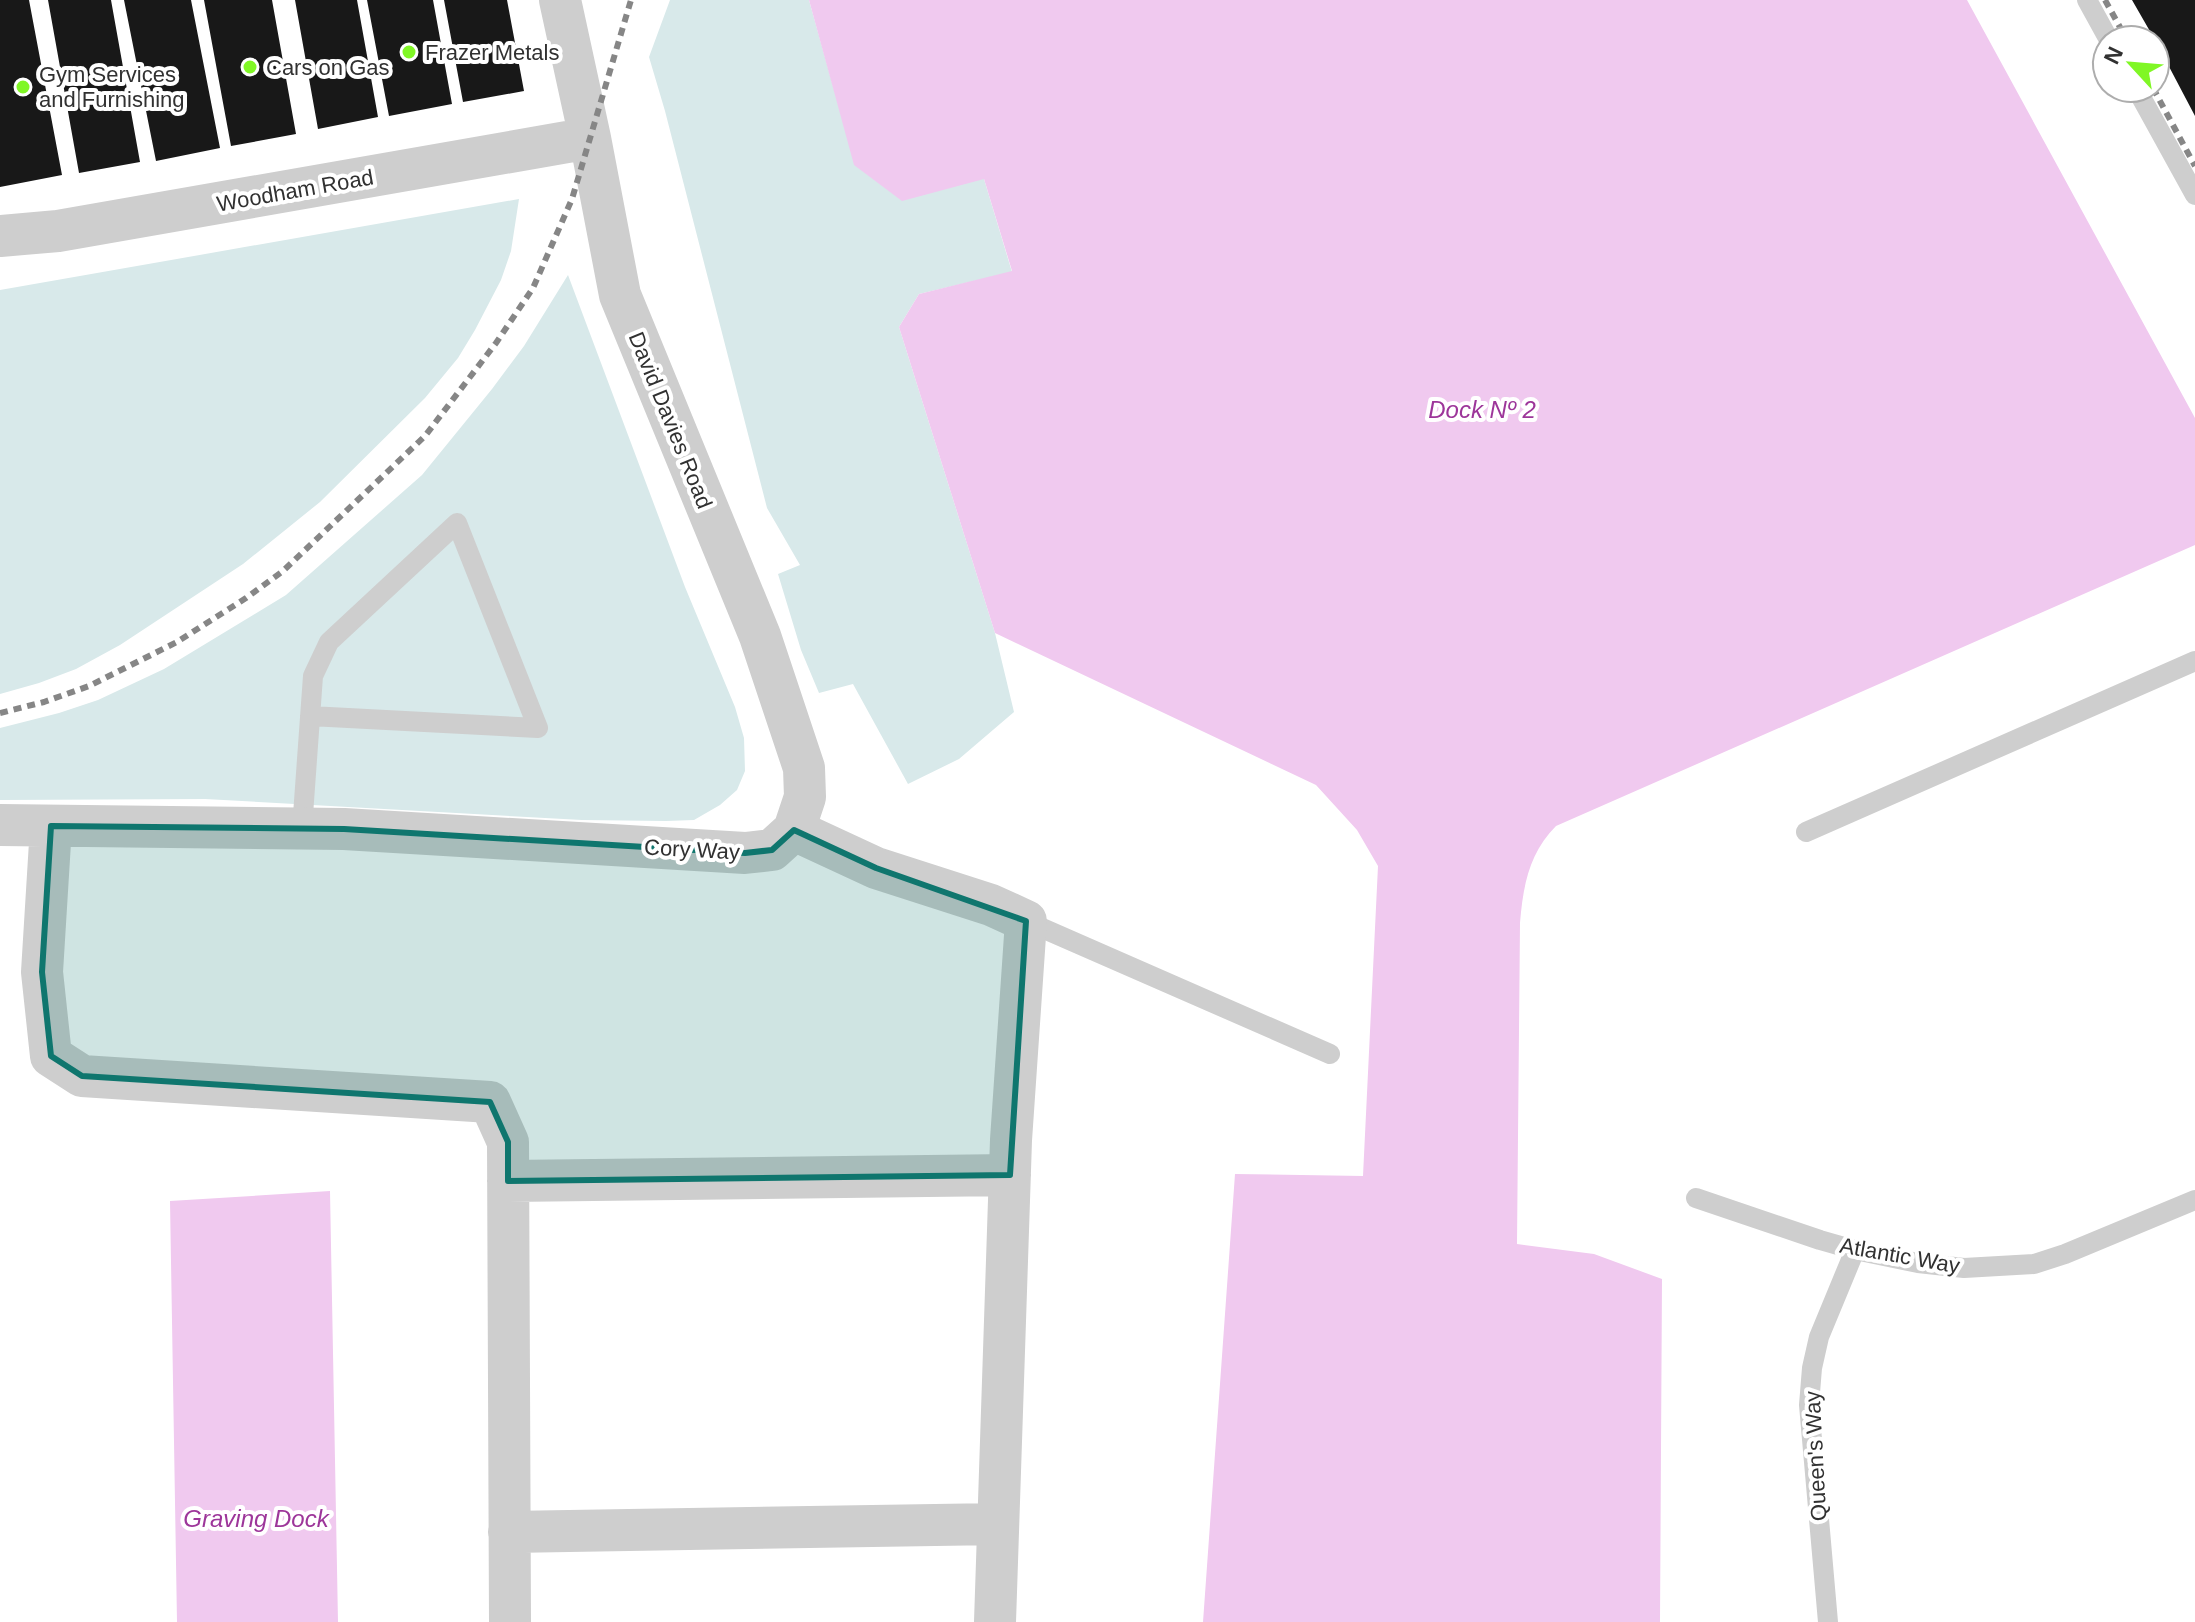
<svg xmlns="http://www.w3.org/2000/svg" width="2195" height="1622" font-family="Arial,sans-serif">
  <rect width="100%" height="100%" fill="#fff"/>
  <path fill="#d8e9ea" d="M670,0H809L855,165L984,179L1012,272L919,294L899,327L995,633L1014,712L959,759L908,784L853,684L819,693L801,650L778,574L800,565L767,508L665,111L649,57Z
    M519,199L511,251L501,280L475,330L458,358L425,398L320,502L243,564L120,645L76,669L39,683L0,694V290Z
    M568,275L685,587L735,707L744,738L745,771L737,790L720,805L694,820L666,821L582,820L205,799L0,800V728L59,713L98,700L164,669L286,595L422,475L492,389L524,346Z"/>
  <path fill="#f0c9ef" d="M809,0H1967L2195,418V545L1556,826C1529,853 1523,886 1520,923L1517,1244L1594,1254L1662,1279L1660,1622H1203L1235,1174L1363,1176L1378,866L1357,830L1316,785L995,633L899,327L919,294L1012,271L984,179L902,201L854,165Z
    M330,1191L338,1622H177L170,1201Z"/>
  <path fill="#181818" d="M0,0H29L62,175L0,187Z
    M48,0H111L140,162L79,173Z
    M124,0H191L220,148L156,161Z
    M204,0H272L296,134L231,146Z
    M295,0H357L378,117L318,129Z
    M367,0H433L452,104L389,116Z
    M444,0H507L524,91L463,102Z
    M2132,0H2195V116L2155,40Z"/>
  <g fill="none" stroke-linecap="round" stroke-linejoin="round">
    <path stroke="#cecece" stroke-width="20" d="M2087,0L2109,40
      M2136,88L2195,195
      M302,829L313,676L329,642L457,523L538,728L310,716
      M1806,832L2195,661
      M1026,921L1330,1054
      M1696,1198L1820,1240L1855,1250L1918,1263L1964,1268L2034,1264L2065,1254L2195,1200
      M1828,1622L1809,1405L1812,1368L1819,1337L1855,1250"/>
    <path stroke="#cecece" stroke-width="42" d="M0,236L58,231L590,138
      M0,825L344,829L745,853L772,850L794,830L805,797L804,768L760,636L620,295L590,138L560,0
      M51,826L42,972L51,1056L82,1076L490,1102L508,1142L510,1622
      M794,830L876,868L991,905L1026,921L1011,1140L995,1622
      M508,1181L1010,1175
      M509,1532L998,1524"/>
    <path stroke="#868686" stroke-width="6" stroke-dasharray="8 6" stroke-linecap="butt" d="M2105,0L2127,40
      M2153,88L2195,166
      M0,713L44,702L89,686L177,642L246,598L283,571L425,436L496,343L533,288L572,199L631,0"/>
  </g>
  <path fill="#0f766e" fill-opacity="0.2" stroke="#0f766e" stroke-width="6" stroke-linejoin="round" d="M51,826L344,829L745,853L772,850L794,830L876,868L1026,921L1010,1175L508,1181V1142L490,1102L82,1076L51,1056L42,972Z"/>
  <g fill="#80f725" stroke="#fff" stroke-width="3">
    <circle cx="409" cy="52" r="8"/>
    <circle cx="250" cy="67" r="8"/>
    <circle cx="23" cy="87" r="8"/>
  </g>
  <g text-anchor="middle" stroke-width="8" stroke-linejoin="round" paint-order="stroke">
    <g font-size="22" fill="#313131" stroke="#fff" text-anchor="start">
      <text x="425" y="60">Frazer Metals</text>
      <text x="266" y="75">Cars on Gas</text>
      <text x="39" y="82">Gym Services<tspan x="39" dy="25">and Furnishing</tspan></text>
    </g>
    <g font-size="22" fill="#313131" stroke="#fff">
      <text transform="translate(295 190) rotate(-10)" y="8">Woodham Road</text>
      <text transform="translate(671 420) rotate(68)" y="8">David Davies Road</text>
      <text transform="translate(692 849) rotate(3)" y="8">Cory Way</text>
      <text transform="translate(1900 1255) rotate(10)" y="8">Atlantic Way</text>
      <text transform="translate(1815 1456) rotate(-93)" y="8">Queen's Way</text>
    </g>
    <g font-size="24" font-style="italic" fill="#9d369a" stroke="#fff">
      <text x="1482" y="418">Dock Nº 2</text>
      <text x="256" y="1527">Graving Dock</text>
    </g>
  </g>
  <g transform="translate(2131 64) rotate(296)"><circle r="38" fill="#ffffff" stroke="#adadad" stroke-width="2"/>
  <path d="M0-6L14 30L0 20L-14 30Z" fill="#80f725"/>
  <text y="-12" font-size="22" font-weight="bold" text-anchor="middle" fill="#313131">N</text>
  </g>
</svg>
